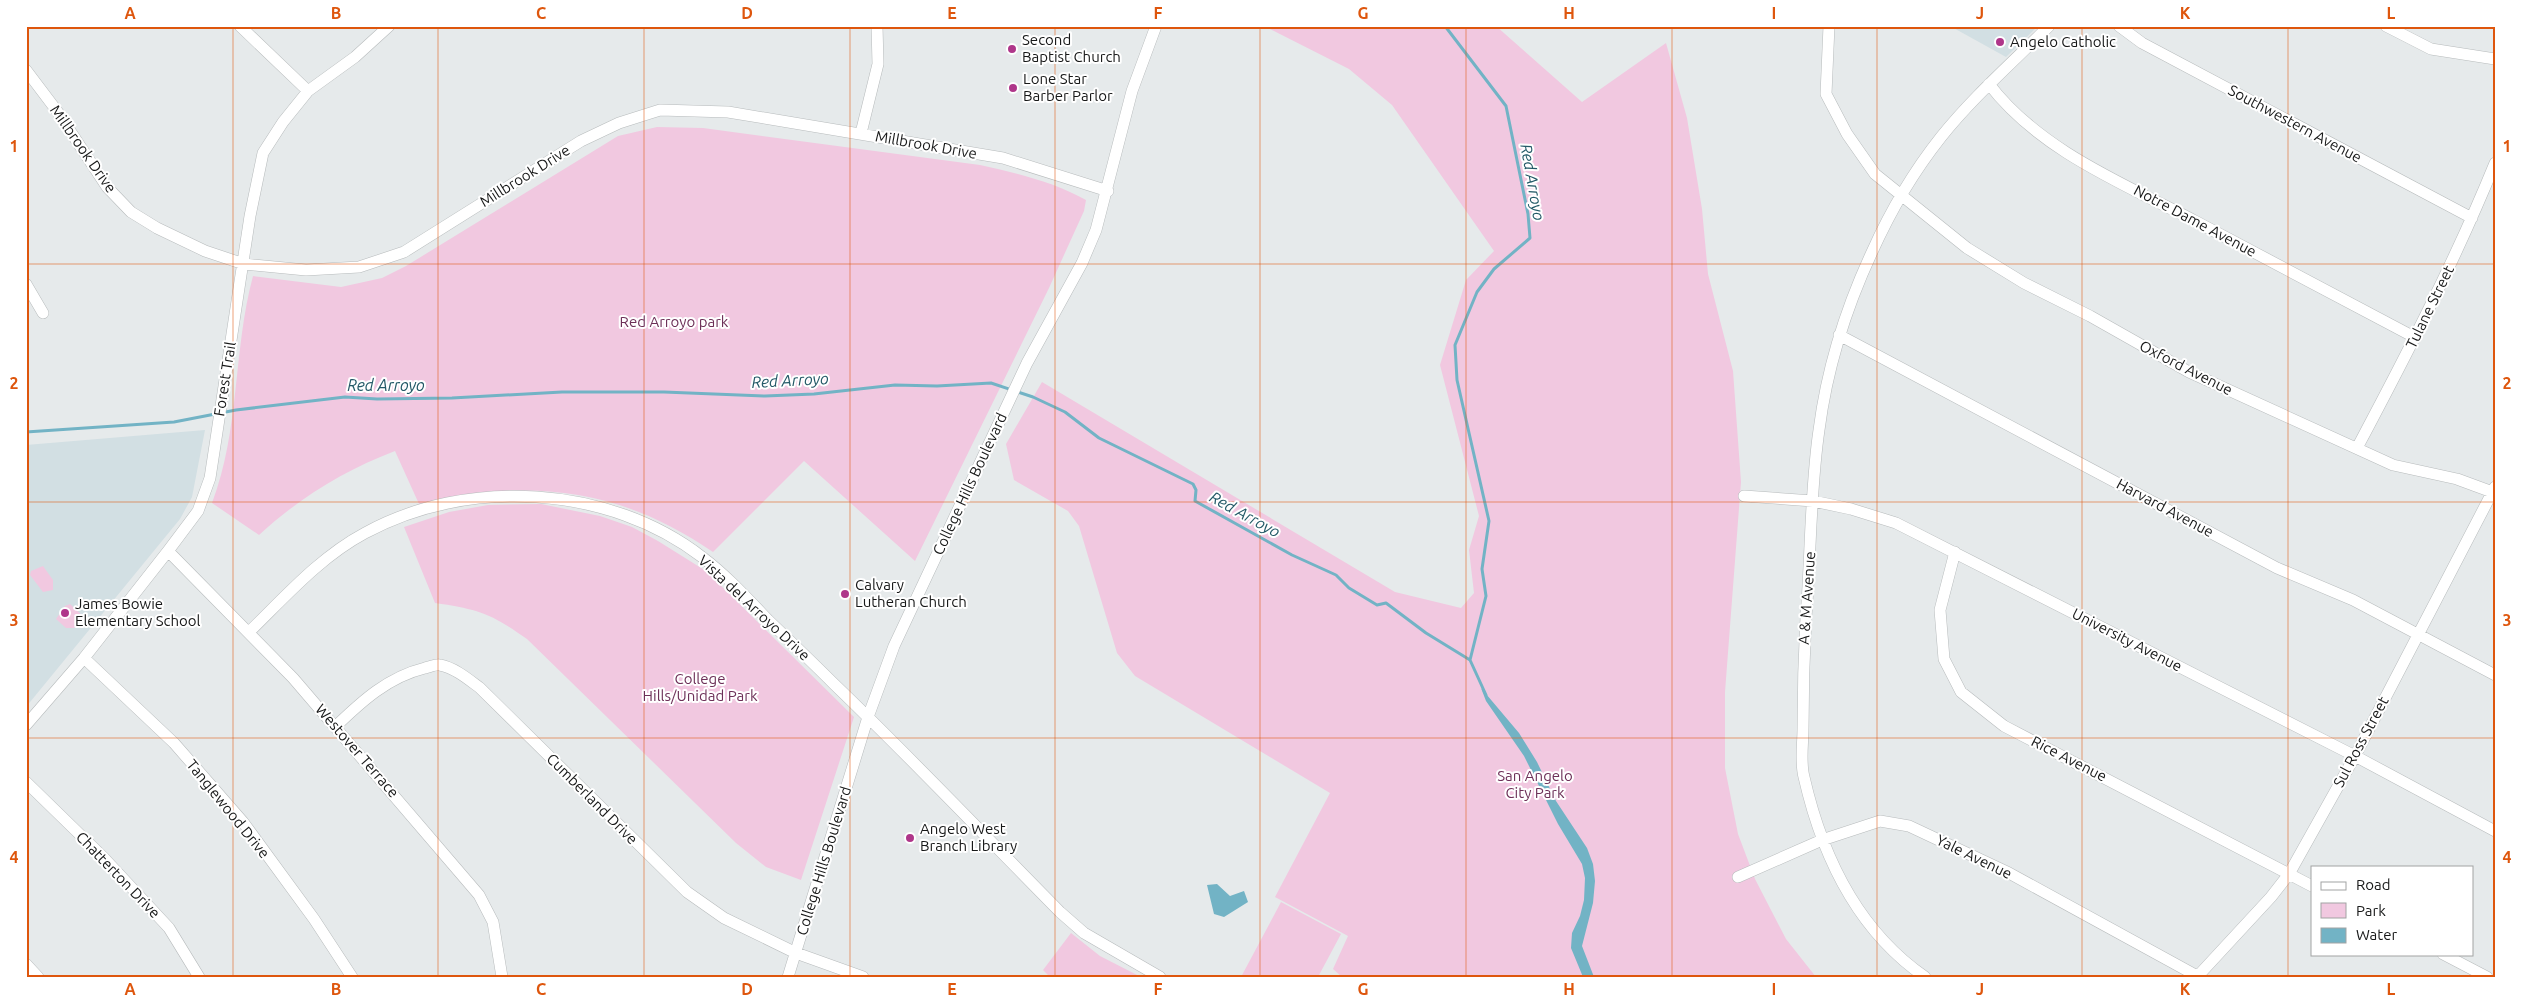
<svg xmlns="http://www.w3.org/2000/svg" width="2521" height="1003" font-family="Ubuntu,sans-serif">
  <rect width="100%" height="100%" fill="#e6eaeb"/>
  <path fill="#d2dfe3" d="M1950,26H2038L2006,57Z
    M205,430L192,497L180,519L26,707V445Z"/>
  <path fill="#f1c8e0" d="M1264,26H1496L1582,102L1666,43L1687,118L1702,209L1708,274L1733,371L1741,482L1725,692V768L1738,834L1755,879L1786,939L1816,977H1342L1333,969L1348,936L1275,897L1330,793L1135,676L1117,653L1079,526L1068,511L1014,480L1006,444L1042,382L1395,592L1461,608L1474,593L1469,550L1479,516L1440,365L1466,280L1494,251L1392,105L1349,69Z
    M657,127L703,128L980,165C1016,173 1054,182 1086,200L1084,211L1049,288L915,561L804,461L713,552C618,487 529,478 419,504L395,451C345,470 299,498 259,535L212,503C240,430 233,350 253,276L341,287L382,278L406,266L618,136Z
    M541,504L600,516L632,527L658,541L706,571L854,717L801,880L766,867L736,843L527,639C492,614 478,609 435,603L404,527L449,512L488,505Z
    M43,566L53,580V590L43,592L30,575L31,571Z
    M70,604L84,617L74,628H66L56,619L65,606Z
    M1281,902L1341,934L1318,977H1241Z
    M1071,933L1100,956L1141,977H1050L1043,970Z"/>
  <path fill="#72b3c5" d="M1481,688L1519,733L1537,762L1556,801L1587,848L1593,864L1595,881L1593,903L1582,946L1594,977H1583L1571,948L1572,933L1580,916L1584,900L1585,878L1582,864L1558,824L1524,756L1486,701Z
    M1217,884L1230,896L1244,891L1248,902L1224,917L1214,914L1207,885Z"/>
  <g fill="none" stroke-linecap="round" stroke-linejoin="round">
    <path stroke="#72b3c5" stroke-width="3" d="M1445,26L1506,106L1528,214L1530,238L1494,269L1477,292L1455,345L1457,380L1489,521L1482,569L1486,596L1470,660
      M26,432L174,422L236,410L345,397L377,399L452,398L562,392H664L765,396L814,394L895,385L937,386L991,383L1033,397L1065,412L1099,438L1193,484L1196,490L1195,501L1292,555L1336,575L1349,588L1377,605L1386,603L1426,633L1470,660L1486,695"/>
    <g stroke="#b7bbbc" stroke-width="12">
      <path id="minor" d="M240,26L308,91
        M1829,26L1826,94L1847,134L1875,174L1967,248L2024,283L2090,316L2189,372L2393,465L2457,479L2495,493
        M2119,26L2142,43L2472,218
        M2386,26L2431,49L2495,59
        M26,70L57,111L107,187L131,212L157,228L205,251L244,264L306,270L359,267L404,252L581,141L619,123L660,110L728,112L1003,158L1108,191
        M1989,84C2039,150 2124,184 2195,221C2268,260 2342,299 2416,338
        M861,133L878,64L877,26
        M26,284L43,313
        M1839,335L2277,568L2353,600L2495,675
        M2357,448C2407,354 2455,261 2495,163
        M1744,496L1813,501L1851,509L1896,523L2355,756L2495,831
        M168,551L293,678L479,895L493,922L502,977
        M1955,552L1940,610L1944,659L1961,692L2004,726L2312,886
        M249,632C285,597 320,557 365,533C467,477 609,485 702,557C726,575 747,598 768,620C790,641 812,662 834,684C911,758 985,836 1060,912L1084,933L1160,977
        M84,658L174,743L243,822L314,919L352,977
        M26,725L84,658L168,551L198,511L210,478L250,216L263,153L283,122L308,91L355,57L389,26
        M335,727C362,701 388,677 425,668C430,667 436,664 440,665C455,668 468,679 480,688L687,892L724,918L796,953L863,977
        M26,782L104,858L169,928L199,977
        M1738,877L1822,840L1880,821L1909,826L2009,873L2199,977
        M2443,954L2487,977
        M26,964L38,977
        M788,977L868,717L894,646L1027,363L1082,263L1096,230L1132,91L1156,26
        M1925,977C1857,930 1822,856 1804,777C1800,762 1803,744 1803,729C1803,691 1804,654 1806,617C1811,555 1810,491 1819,430C1827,368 1846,308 1872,252C1890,212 1914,171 1941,137C1973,97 2012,63 2049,26
        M2197,977L2271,897L2289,874L2355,756L2495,487"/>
    </g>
    <use href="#minor" stroke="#fff" stroke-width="11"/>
  </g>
  <path fill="none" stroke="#de560d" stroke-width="1" stroke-opacity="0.55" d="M233,26V977M438,26V977M644,26V977M850,26V977M1055,26V977M1260,26V977M1466,26V977M1672,26V977M1877,26V977M2082,26V977M2288,26V977M26,264H2495M26,502H2495M26,738H2495"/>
  <g fill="#af368a" stroke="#fff" stroke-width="2">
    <circle cx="2000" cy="42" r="5"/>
    <circle cx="1012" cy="49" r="5"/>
    <circle cx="1013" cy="88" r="5"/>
    <circle cx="845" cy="594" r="5"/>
    <circle cx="65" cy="613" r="5"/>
    <circle cx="910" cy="838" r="5"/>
  </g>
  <g text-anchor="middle" stroke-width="4" stroke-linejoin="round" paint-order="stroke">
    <g font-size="15" fill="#171818" stroke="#fff" text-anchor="start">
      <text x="1022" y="45">Second<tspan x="1022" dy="17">Baptist Church</tspan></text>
      <text x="2010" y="47">Angelo Catholic</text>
      <text x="1023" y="84">Lone Star<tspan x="1023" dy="17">Barber Parlor</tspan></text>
      <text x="855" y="590">Calvary<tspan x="855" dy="17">Lutheran Church</tspan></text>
      <text x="75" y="609">James Bowie<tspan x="75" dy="17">Elementary School</tspan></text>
      <text x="920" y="834">Angelo West<tspan x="920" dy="17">Branch Library</tspan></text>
    </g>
    <g font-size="15" fill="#171818" stroke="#fff">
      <text transform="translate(2295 124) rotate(28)" y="5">Southwestern Avenue</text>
      <text transform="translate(926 145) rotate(10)" y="5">Millbrook Drive</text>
      <text transform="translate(83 149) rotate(55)" y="5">Millbrook Drive</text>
      <text transform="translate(525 176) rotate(-32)" y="5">Millbrook Drive</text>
      <text transform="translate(2195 221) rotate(28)" y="5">Notre Dame Avenue</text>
      <text transform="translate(2430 307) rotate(-64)" y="5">Tulane Street</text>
      <text transform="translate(2186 368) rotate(27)" y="5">Oxford Avenue</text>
      <text transform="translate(225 379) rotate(-81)" y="5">Forest Trail</text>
      <text transform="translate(970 484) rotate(-65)" y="5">College Hills Boulevard</text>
      <text transform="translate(2165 508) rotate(28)" y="5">Harvard Avenue</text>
      <text transform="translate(1807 598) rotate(-86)" y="5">A &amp; M Avenue</text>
      <text transform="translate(754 608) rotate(43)" y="5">Vista del Arroyo Drive</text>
      <text transform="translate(2127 640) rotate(27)" y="5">University Avenue</text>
      <text transform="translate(2361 742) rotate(-62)" y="5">Sul Ross Street</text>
      <text transform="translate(357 751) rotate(49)" y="5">Westover Terrace</text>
      <text transform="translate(2069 759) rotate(27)" y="5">Rice Avenue</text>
      <text transform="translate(592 799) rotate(45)" y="5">Cumberland Drive</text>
      <text transform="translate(228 809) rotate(51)" y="5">Tanglewood Drive</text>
      <text transform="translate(1974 857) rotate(26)" y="5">Yale Avenue</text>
      <text transform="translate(824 861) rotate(-73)" y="5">College Hills Boulevard</text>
      <text transform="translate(118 875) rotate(46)" y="5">Chatterton Drive</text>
    </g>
    <g font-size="15" fill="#6d3058" stroke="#fff">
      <text x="674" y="327">Red Arroyo park</text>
      <text x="700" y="684">College<tspan x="700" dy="17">Hills/Unidad Park</tspan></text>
      <text x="1535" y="781">San Angelo<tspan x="1535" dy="17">City Park</tspan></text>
    </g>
    <g font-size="16" font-style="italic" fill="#235967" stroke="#fff">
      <text transform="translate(1533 182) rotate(80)" y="6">Red Arroyo</text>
      <text transform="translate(790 380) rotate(-3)" y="6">Red Arroyo</text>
      <text x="386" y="391">Red Arroyo</text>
      <text transform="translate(1245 514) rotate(29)" y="6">Red Arroyo</text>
    </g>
  </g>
  <rect width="2521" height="1003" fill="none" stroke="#ffffff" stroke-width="55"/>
  <rect x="2311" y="866" width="162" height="90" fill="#ffffff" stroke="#a2a3a3"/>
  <rect x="2321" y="882" width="25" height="8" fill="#ffffff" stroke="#a2a3a3"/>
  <text x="2356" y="890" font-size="15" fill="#171818">Road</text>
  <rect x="2321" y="903" width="25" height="15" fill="#f1c8e0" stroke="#a2a3a3"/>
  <text x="2356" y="916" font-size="15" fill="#171818">Park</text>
  <rect x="2321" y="928" width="25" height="15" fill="#72b3c5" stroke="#a2a3a3"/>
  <text x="2356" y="940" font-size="15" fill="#171818">Water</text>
  <rect x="28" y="28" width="2466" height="948" fill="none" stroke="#de560d" stroke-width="2"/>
  <g font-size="16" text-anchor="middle" font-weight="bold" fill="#de560d">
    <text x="130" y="19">A</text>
    <text x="336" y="19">B</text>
    <text x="541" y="19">C</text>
    <text x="747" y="19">D</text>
    <text x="952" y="19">E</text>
    <text x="1158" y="19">F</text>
    <text x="1363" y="19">G</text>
    <text x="1569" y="19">H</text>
    <text x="1774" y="19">I</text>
    <text x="1980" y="19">J</text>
    <text x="2185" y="19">K</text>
    <text x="2391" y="19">L</text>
    <text x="14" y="152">1</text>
    <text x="2507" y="152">1</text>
    <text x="14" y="389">2</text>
    <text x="2507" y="389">2</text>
    <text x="14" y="626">3</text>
    <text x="2507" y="626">3</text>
    <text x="14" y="863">4</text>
    <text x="2507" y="863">4</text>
    <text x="130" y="995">A</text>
    <text x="336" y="995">B</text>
    <text x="541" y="995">C</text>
    <text x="747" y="995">D</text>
    <text x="952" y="995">E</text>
    <text x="1158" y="995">F</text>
    <text x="1363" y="995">G</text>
    <text x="1569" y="995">H</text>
    <text x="1774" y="995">I</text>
    <text x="1980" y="995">J</text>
    <text x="2185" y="995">K</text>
    <text x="2391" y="995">L</text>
  </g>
</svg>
